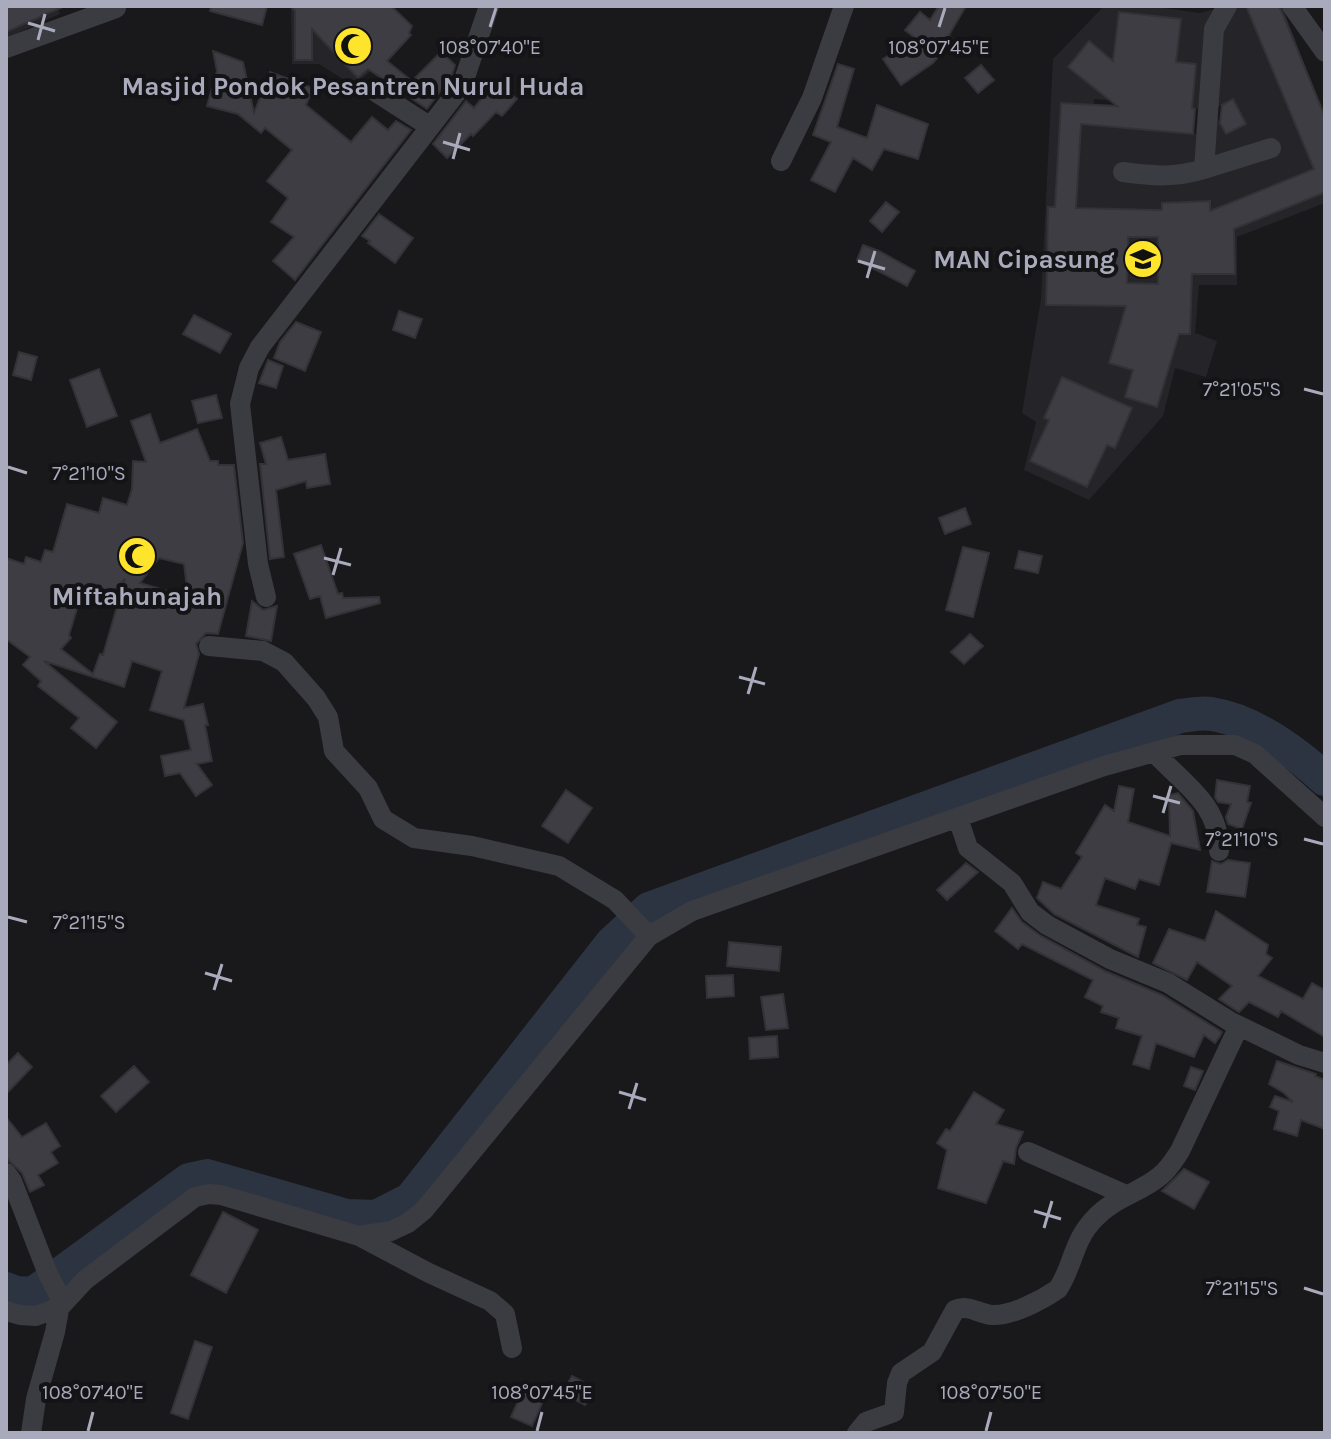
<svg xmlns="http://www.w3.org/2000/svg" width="1331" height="1439" font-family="Karla,sans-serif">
  <rect width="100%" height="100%" fill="#19181b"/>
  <path fill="#252428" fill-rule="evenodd" d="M22,6L31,21L56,10L57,6L60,14L6,38V32L28,22Z
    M291,6L388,55L354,86L319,64H292Z
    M1104,6H1149L1200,13L1226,6H1247L1325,192V203L1237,237V285H1199L1195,333L1217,341L1206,377L1175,368L1163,416L1089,500L1024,470L1036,422L1022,413L1041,299L1053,59ZM1181,19L1176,59L1114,51ZM1089,41L1124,70L1104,95L1068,67ZM1131,58L1196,64L1193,96ZM1094,99L1198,109L1196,134L1092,125ZM1233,100L1226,134L1213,109ZM1210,202L1211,233L1162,203ZM1048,207L1153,209V237H1128L1127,306L1047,304ZM1234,244V274H1159L1158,245ZM1134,283L1191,285L1132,332ZM1119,333L1157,407L1125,397L1133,370L1110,363ZM1063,378L1132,408L1115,448ZM1044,430L1102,456L1088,487L1030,461Z
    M1279,6H1282L1325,117Z"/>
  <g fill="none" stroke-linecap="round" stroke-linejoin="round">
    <path stroke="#2d3441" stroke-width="34" d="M6,1289L16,1293L33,1294L189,1180L207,1176L347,1216L376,1217L411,1199L612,943L649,909L1180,716C1190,715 1201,712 1211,714C1252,720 1295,752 1325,779"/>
  </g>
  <path fill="#3e3d43" stroke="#333237" stroke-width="2" fill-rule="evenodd" d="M6,6H65L6,32Z
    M211,6H267L262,25L210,11Z
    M290,6H391L412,26L409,33L411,35L387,61L412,81L441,52L455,65L452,75L427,109L368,69L358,78L312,29V60H295V11Z
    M939,6H966L949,35L953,39L933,63L901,85L883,59L915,38L905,30L920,12L930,20Z
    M1246,6H1279L1284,17L1325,117V196L1323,193L1234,229L1235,274H1192L1190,334H1179L1157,407L1125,397L1133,370L1109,363L1126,306L1046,305L1048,207H1055L1061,103L1117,106L1068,67L1089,41L1113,61L1119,12L1181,19L1176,62L1196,64L1192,108L1195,109L1193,134L1081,124L1076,208L1162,210V203L1210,201V211L1314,169ZM1128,237H1158V284L1127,283Z
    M213,51L243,62L254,113L270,72L313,88L306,105L351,142L372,117L388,130L396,121L411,130L295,280L273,261L294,237L271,222L288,198L267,181L292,150L265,128L261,133L238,114L207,106L217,71Z
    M838,64L854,69L837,127L867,138L877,105L928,124L918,159L884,149L872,170L853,158L835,192L811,180L831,142L813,135Z
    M981,65L994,80L978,93L965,78Z
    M495,82L517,99L502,116L496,112L473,136L471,134L447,158L433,144L466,101L474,108Z
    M1233,99L1246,124L1226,134L1220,123L1222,105Z
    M886,202L899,212L882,232L870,221Z
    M379,214L413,238L395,263L368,243L370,241L362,236Z
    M863,245L879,251L915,271L907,286L857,260Z
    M399,311L422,319L415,338L393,330Z
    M194,315L231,334L220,353L183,334Z
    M296,322L321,332L305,371L274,358L280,342Z
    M19,352L37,357L31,380L13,375Z
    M268,360L283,366L276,388L259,383Z
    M99,369L117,416L87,427L70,380Z
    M1062,377L1132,408L1115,448L1107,445L1087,487L1030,461L1049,420L1044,418Z
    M216,395L222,418L198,423L192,401Z
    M150,414L160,443L197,429L210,461H218V465H234L243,543L218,634L206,633L196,644L199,654L184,708L203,704L208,725H205L212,761L197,764L212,785L196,796L180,773L165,776L161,756L191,750L184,720L150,710L162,671L132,661L124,687L44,661L117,722L96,748L71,728L79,718L38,686L41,681L23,665L30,657L6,639V558L24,564L26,557L41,562L45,550L53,552L67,504L99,513L103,498L127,505L132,489L133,461L146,462L131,421ZM159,558L184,564L188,597L140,583ZM125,579L103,655L100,654L93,674L61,649L71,638L69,635L80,599L101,605Z
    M281,437L288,460L325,454L330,484L307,488L306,481L276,490L284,557L270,559L260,464H266L260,443Z
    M965,508L971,524L945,534L939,518Z
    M321,545L338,594L342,593L343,598L379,597L380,603L326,618L320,596L310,599L294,554Z
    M963,547L989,553L973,617L946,610Z
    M1019,551L1042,556L1038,573L1015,568Z
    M252,601L263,610L277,606L271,641L246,636Z
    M970,634L983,646L964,664L951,652Z
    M1217,780L1250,786L1247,802L1251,803L1242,829L1228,824L1226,817L1231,804L1218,802L1215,797Z
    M1119,786L1134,789L1128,822L1170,836L1169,795L1178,793L1193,811L1200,850L1171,843L1159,885L1139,879L1135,889L1105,878L1096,905L1139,919L1137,925L1146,927L1138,957L1054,914L1037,898L1043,882L1061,889L1082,857L1076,853L1105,805L1114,811Z
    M566,790L592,808L568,843L542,826Z
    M1228,860L1250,863L1245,897L1207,892L1212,861L1221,864Z
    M966,863L978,872L947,900L937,890Z
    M1012,908L1022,922L1041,936L1105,971L1162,995L1222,1032L1220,1036L1215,1043L1204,1035L1194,1057L1156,1043L1149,1069L1133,1064L1142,1036L1116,1028L1119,1018L1101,1012L1103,1006L1085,997L1093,980L1022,944L1018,949L995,931Z
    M1216,911L1268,945L1266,954L1272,958L1258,976L1303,999L1312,983L1325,990V1037L1281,1011L1278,1017L1249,1002L1239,1012L1237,1011L1219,999L1232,986L1197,962L1187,980L1153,963L1169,929L1205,941Z
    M729,942L781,947L779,971L727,966Z
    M733,975L734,996L707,998L706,976Z
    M783,994L788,1028L766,1030L761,997Z
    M777,1036L778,1057L750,1059L749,1038Z
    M18,1053L32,1067L6,1094V1065Z
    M1277,1061L1316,1074L1315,1076L1325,1080V1129L1301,1120L1297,1136L1274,1129L1279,1111L1270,1107L1275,1096L1293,1102L1284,1093L1269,1084Z
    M134,1066L149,1082L116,1112L101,1096Z
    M1191,1067L1203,1071L1195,1090L1184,1086Z
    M974,1092L1004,1110L996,1124L1023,1132L1016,1148L1014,1164L1003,1161L986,1203L938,1188L947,1150L937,1143L946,1129L950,1131Z
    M6,1117L22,1137L46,1123L60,1146L51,1152L58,1163L38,1175L44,1185L30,1192L22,1173L6,1158Z
    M1184,1169L1209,1182L1194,1209L1162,1191Z
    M223,1212L258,1230L226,1293L191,1275Z
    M195,1341L212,1347L188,1419L171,1413Z
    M572,1376L594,1388L585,1405L562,1393Z
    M526,1383L547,1392L532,1426L511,1417Z"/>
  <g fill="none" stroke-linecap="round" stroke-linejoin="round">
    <path stroke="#3b3b42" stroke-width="20" d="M1292,6L1325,52
      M6,48L116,8
      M376,92L429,126
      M781,161L812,98L844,6
      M1204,169L1271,148
      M1123,172C1152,176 1175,178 1204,169L1214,29L1227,6
      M266,597L258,564L240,404L249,368L260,347L457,92L464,80L489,6
      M209,646L263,651L284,662L316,698L328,717L334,751L368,788L383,819L414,838L472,846L559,866L615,900L649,936
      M1154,752C1183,784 1220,804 1219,851
      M958,818L968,848L1012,883L1030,912L1047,925L1110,959L1168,983L1231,1022L1299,1055L1325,1063
      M1028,1152L1126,1195
      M6,1173L12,1181L48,1274L61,1299L55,1332L36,1399L31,1433
      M359,1236L429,1273L490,1301L505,1314L512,1348
      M6,1311L20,1315L36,1316L60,1307L85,1280L195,1197L209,1194L221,1195L359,1236L391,1231L408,1223L424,1210L649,936L692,911L1104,766L1180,745H1235L1255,754L1325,817
      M857,1433L866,1422L894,1412L897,1383L901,1373L932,1352L955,1310C969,1304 979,1314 992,1315C1012,1316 1042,1300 1058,1289C1074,1265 1072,1241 1096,1217C1114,1198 1141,1192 1160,1176C1169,1169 1174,1160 1180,1151L1239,1026"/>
  </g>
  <path fill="none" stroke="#a9abbc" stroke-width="3" d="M28,23L55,31M490,27L496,8M939,27L945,8M38,40L45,14M443,142L470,150M453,159L460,133M858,261L885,269M867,278L875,251M1304,389L1323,394M8,467L27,473M324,558L351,565M333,575L341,548M739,677L765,684M748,694L756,667M1153,796L1180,803M1163,813L1171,786M1304,839L1323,844M8,917L27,922M205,973L232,981M214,990L222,964M619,1092L646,1100M629,1109L637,1083M1034,1211L1061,1219M1044,1228L1052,1201M1304,1288L1323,1294M88,1431L93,1412M537,1431L542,1412M986,1431L991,1412"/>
  <defs>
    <g id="mosque-disc" transform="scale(2)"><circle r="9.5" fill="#ffe42c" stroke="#141316"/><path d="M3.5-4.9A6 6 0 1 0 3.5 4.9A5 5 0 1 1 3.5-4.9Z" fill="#111"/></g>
    <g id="school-disc" transform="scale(2)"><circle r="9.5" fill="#ffe42c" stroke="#141316"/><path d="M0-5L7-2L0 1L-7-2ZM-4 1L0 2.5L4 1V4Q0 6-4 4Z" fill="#111"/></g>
  </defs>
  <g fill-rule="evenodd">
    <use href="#mosque-disc" x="353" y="46"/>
    <use href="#school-disc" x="1143" y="259"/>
    <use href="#mosque-disc" x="137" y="556"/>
  </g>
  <g text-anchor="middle" stroke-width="8" stroke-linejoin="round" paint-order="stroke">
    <g font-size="26" font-weight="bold" fill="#a9abbc" stroke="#141316">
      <text x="353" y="95">Masjid Pondok Pesantren Nurul Huda</text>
      <text x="1115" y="268" text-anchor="end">MAN Cipasung</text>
      <text x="137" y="605">Miftahunajah</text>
    </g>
  </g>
  <g font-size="20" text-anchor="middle" fill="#a9abbc" stroke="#141316" stroke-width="8" stroke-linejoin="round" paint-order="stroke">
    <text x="490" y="54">108°07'40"E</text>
    <text x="939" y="54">108°07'45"E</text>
    <text x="1242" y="396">7°21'05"S</text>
    <text x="89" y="480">7°21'10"S</text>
    <text x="1242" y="846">7°21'10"S</text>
    <text x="89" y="929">7°21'15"S</text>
    <text x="1242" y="1295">7°21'15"S</text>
    <text x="93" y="1399">108°07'40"E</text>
    <text x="542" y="1399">108°07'45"E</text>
    <text x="991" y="1399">108°07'50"E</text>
  </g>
  <rect width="1331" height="1439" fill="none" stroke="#a9abbc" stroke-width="16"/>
</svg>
